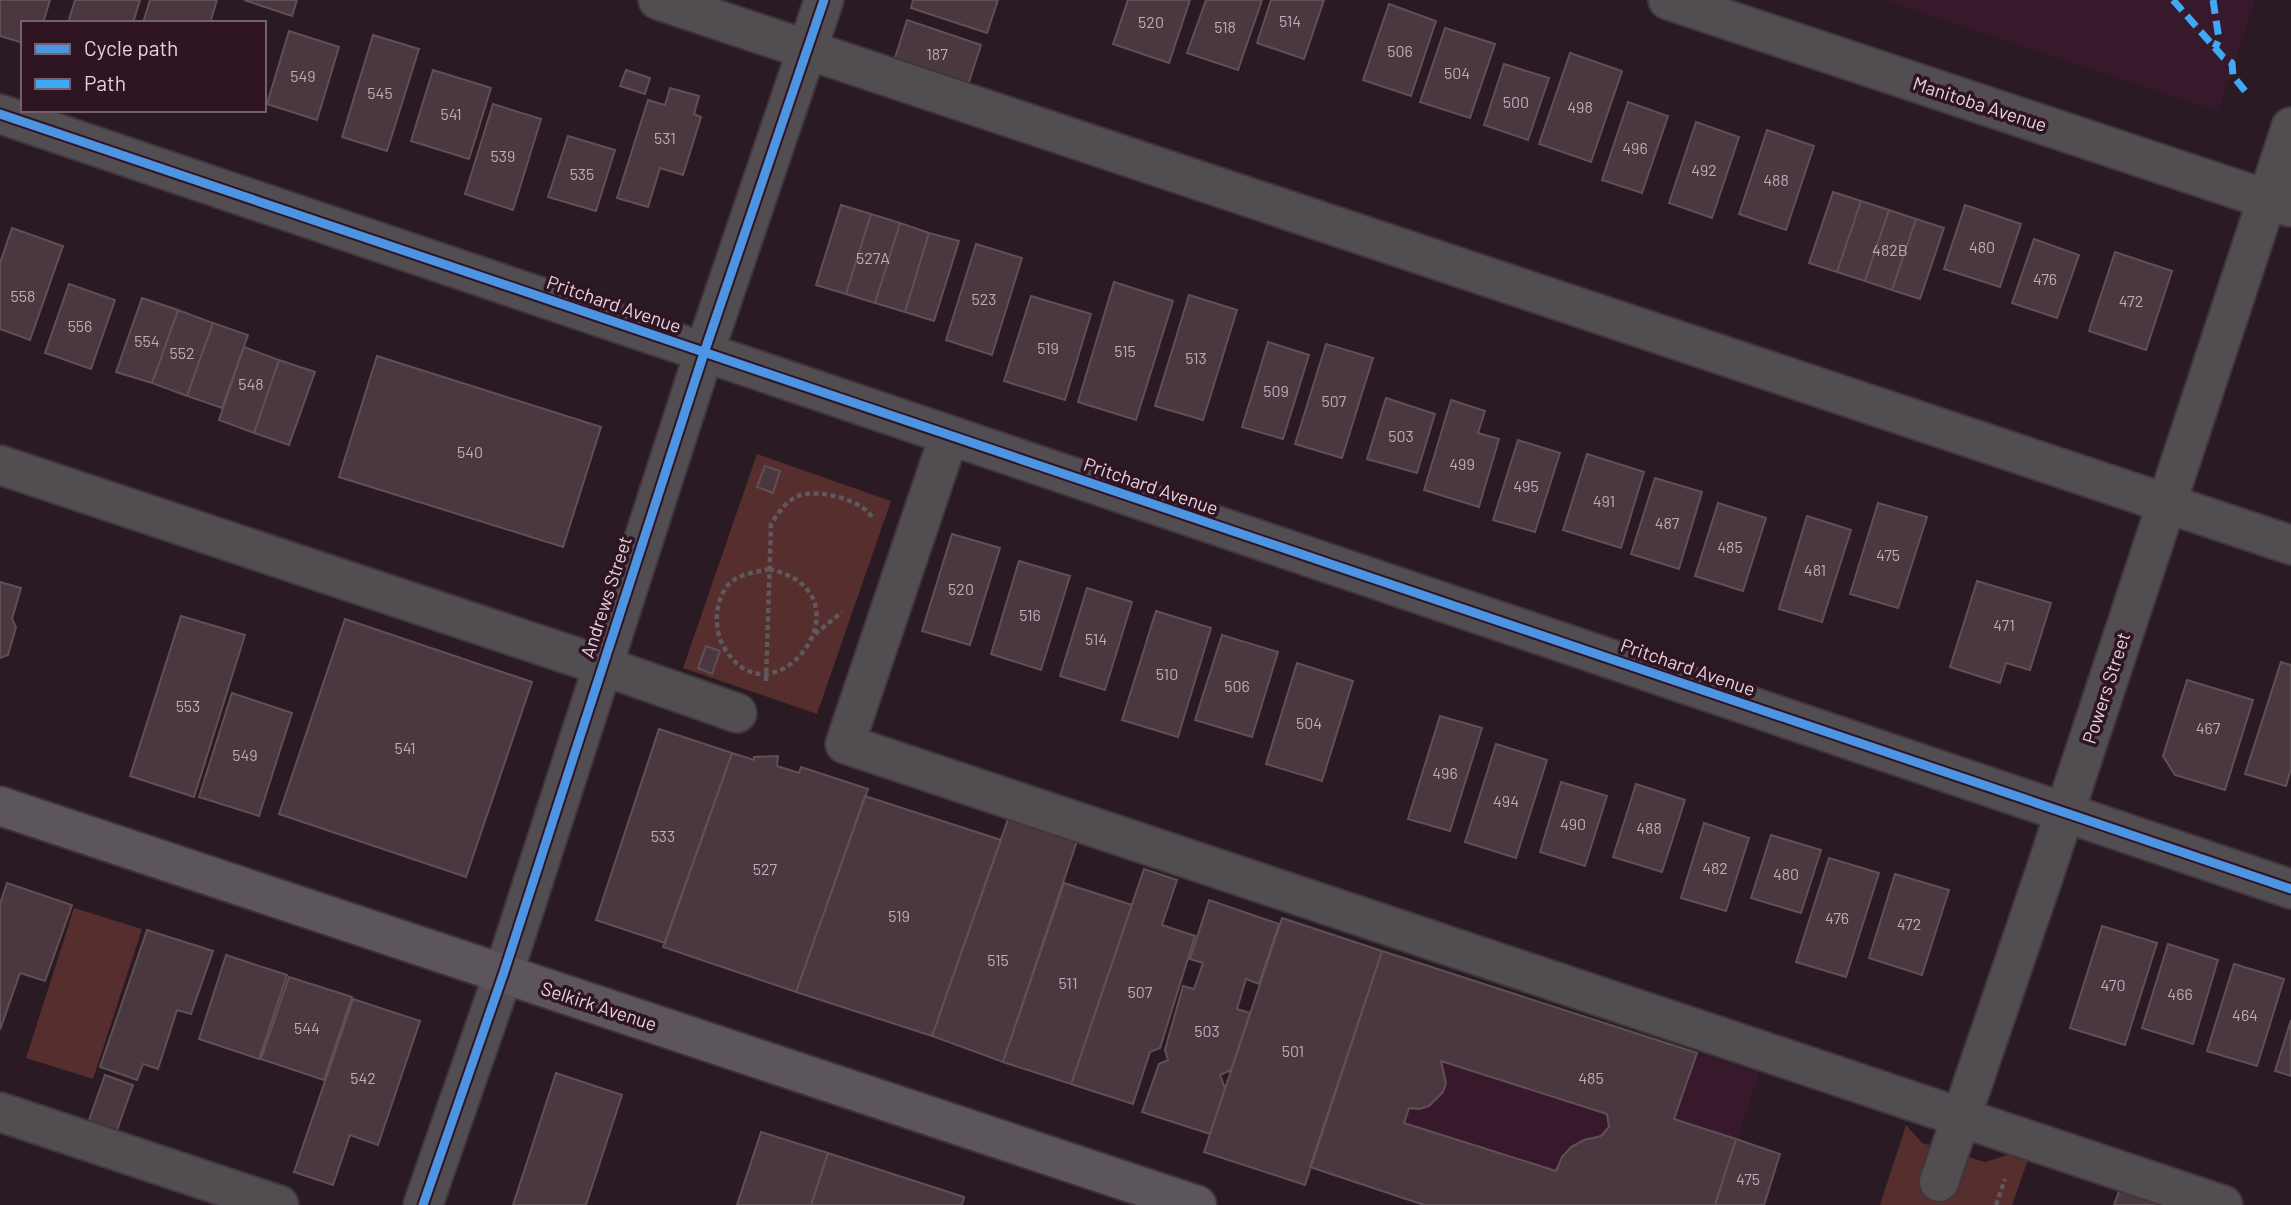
<svg xmlns="http://www.w3.org/2000/svg" width="2291" height="1205" font-family="Barlow,sans-serif">
  <rect width="100%" height="100%" fill="#291a23"/>
  <path fill="#38192c" d="M1883,0H2255L2218,111Z
    M1382,951L1759,1073L1715,1205L1312,1164Z"/>
  <path fill="#552e2d" d="M757,454L891,501L817,714L683,668Z
    M74,908L142,929L93,1079L26,1058Z
    M1906,1125L1922,1143L1985,1162L2011,1154L2028,1160L2012,1205H1880Z"/>
  <path fill="#4b373f" stroke="#5f5056" stroke-width="2" fill-rule="evenodd" d="M0,0H50L43,23H23V43L0,36Z
    M75,0H140L133,23H68Z
    M150,0H217L210,23H143Z
    M244,0H297L292,16Z
    M913,0H998L987,33L911,8Z
    M1128,0H1190L1169,63L1113,44Z
    M1206,0H1262L1238,70L1187,53Z
    M1271,0H1324L1304,59L1257,43Z
    M1389,4L1436,21L1411,96L1363,80Z
    M907,20L981,45L967,88L893,64Z
    M1445,28L1495,44L1470,118L1420,102Z
    M289,31L339,47L317,120L267,104Z
    M373,35L419,49L387,151L342,137Z
    M1570,53L1622,71L1591,162L1539,144Z
    M1504,64L1549,78L1528,140L1484,125Z
    M433,70L491,88L469,159L411,141Z
    M626,70L650,78L645,94L620,86Z
    M670,88L699,96L694,114L701,117L683,175L660,168L648,207L617,198L648,100L665,105Z
    M1628,102L1668,116L1642,193L1602,180Z
    M493,104L541,119L513,210L465,194Z
    M1696,122L1739,137L1712,218L1669,203Z
    M1767,130L1814,146L1786,230L1739,214Z
    M568,136L615,150L596,211L548,197Z
    M1833,192L1861,201L1837,272L1809,263Z
    M1861,201L1889,210L1865,281L1837,272Z
    M841,205L871,214L846,294L816,285Z
    M1965,205L2021,224L2000,287L1944,269Z
    M1889,210L1916,219L1892,290L1865,281Z
    M871,214L900,223L875,303L846,294Z
    M1916,219L1944,228L1920,299L1892,290Z
    M900,223L929,233L905,312L875,303Z
    M12,228L63,246L30,340L0,329V263Z
    M929,233L959,241L934,321L905,312Z
    M2034,239L2079,255L2057,318L2012,303Z
    M976,244L1022,258L992,355L946,340Z
    M2115,252L2172,271L2146,350L2089,331Z
    M1114,282L1173,301L1136,420L1078,402Z
    M69,284L115,300L91,369L45,353Z
    M1189,295L1237,310L1203,420L1155,406Z
    M1031,296L1091,314L1065,400L1004,381Z
    M142,298L178,310L152,383L116,372Z
    M178,310L213,323L187,396L152,383Z
    M213,323L248,335L222,408L187,396Z
    M1268,342L1309,355L1283,439L1242,427Z
    M1326,344L1373,358L1342,458L1295,444Z
    M244,347L279,360L254,433L219,420Z
    M377,356L601,427L563,547L339,477Z
    M279,360L315,372L289,445L254,433Z
    M1386,398L1435,414L1417,473L1367,459Z
    M1451,400L1485,411L1478,433L1499,439L1479,507L1424,490Z
    M1518,440L1560,453L1535,532L1493,520Z
    M1587,454L1644,472L1621,548L1563,530Z
    M765,466L780,471L773,493L757,487Z
    M1655,478L1702,492L1679,569L1631,554Z
    M1718,503L1766,518L1743,591L1695,576Z
    M1878,503L1927,517L1898,608L1850,594Z
    M1807,516L1851,530L1822,622L1779,609Z
    M952,534L1000,548L970,645L922,631Z
    M1019,561L1070,576L1041,670L991,654Z
    M1977,581L2051,603L2030,670L2006,663L2000,683L1950,667Z
    M0,582L21,588L12,619L16,627L8,655L0,658Z
    M1087,588L1132,602L1105,690L1060,676Z
    M1156,611L1211,628L1178,737L1122,720Z
    M181,616L245,635L194,797L130,776Z
    M345,619L532,682L466,877L279,814Z
    M1222,635L1278,652L1252,737L1195,720Z
    M706,646L720,651L712,674L698,668Z
    M2281,662L2291,665V769L2286,786L2245,774Z
    M1297,663L1353,681L1322,781L1266,764Z
    M2187,680L2253,700L2225,790L2175,775L2163,756Z
    M232,693L292,713L259,816L199,797Z
    M1440,716L1482,728L1450,831L1408,819Z
    M659,729L732,753L665,943L596,920Z
    M1496,744L1547,760L1516,858L1465,842Z
    M732,753L754,760V757L778,756L777,766L799,773L801,767L868,789L796,992L663,947Z
    M1561,782L1607,796L1585,866L1540,852Z
    M1636,784L1685,800L1662,872L1613,857Z
    M865,796L1001,840L932,1036L796,992Z
    M1008,819L1077,841L1003,1062L932,1036Z
    M1704,823L1749,838L1726,911L1681,898Z
    M1771,835L1821,850L1801,913L1751,898Z
    M1829,858L1879,873L1846,977L1796,962Z
    M1144,869L1177,880L1162,925L1195,936L1160,1048L1150,1052L1133,1104L1071,1084Z
    M1895,874L1949,890L1922,975L1869,958Z
    M7,883L72,905L45,981L20,973L0,1030V904Z
    M1064,883L1132,905L1071,1084L1003,1062Z
    M1209,900L1279,924L1259,984L1246,979L1237,1009L1250,1013L1231,1070L1220,1075L1225,1088L1210,1134L1142,1112L1159,1064L1168,1060L1165,1050L1183,986L1194,989L1203,963L1190,959Z
    M1282,918L1382,951L1305,1185L1204,1152Z
    M2102,926L2157,943L2125,1045L2070,1028Z
    M147,930L213,951L191,1014L177,1010L158,1069L143,1064L137,1080L100,1067Z
    M2168,944L2218,960L2193,1044L2142,1028Z
    M1382,951L1697,1053L1674,1119L1736,1139L1715,1205H1424L1310,1167ZM1441,1061L1607,1114L1609,1127L1601,1136L1584,1140L1571,1147L1562,1157L1556,1171L1404,1123L1409,1108L1419,1109L1429,1106L1443,1092L1446,1083Z
    M226,955L287,975L259,1059L199,1039Z
    M2234,964L2284,979L2257,1066L2207,1051Z
    M289,977L352,997L324,1080L261,1059Z
    M353,999L420,1021L378,1145L350,1135L333,1185L294,1172Z
    M2291,1020V1076L2275,1071Z
    M556,1073L622,1095L586,1205H513Z
    M105,1075L133,1085L116,1133L88,1123Z
    M761,1132L828,1153L811,1205H737Z
    M1736,1139L1780,1154L1764,1205H1715Z
    M828,1153L964,1197L962,1205H811Z
    M2120,1189L2166,1205H2114Z"/>
  <g fill="none" stroke-linecap="round" stroke-linejoin="round">
    <g stroke="#41353c" stroke-width="42">
      <path id="minor" d="M658,0L2291,545
        M1668,0L2290,207
        M0,114L2291,889
        M949,436L845,744L2223,1205
        M0,465L603,666L737,713
        M0,1112L279,1205
        M1939,1182L2044,875L2291,127
        M423,1205L503,975L704,353L824,0"/>
    </g>
    <g stroke="#41353c" stroke-width="42">
      <path id="major" d="M0,806L1197,1205"/>
    </g>
    <path stroke="#5f585d" stroke-width="4.5" stroke-dasharray="5 3.5" stroke-linecap="butt" d="M769,569C877,593 774,729 725,649C713,631 714,600 729,584C739,574 756,572 769,569Z
      M815,634L842,612
      M766,681L771,524C779,512 785,502 798,496C816,488 867,500 873,520
      M1996,1205L2005,1179"/>
    <use href="#minor" stroke="#524d51" stroke-width="38"/>
    <use href="#major" stroke="#5c555b" stroke-width="38"/>
    <path stroke="#3fa9f5" stroke-width="7" stroke-dasharray="14 7" stroke-linecap="butt" d="M2173,0L2223,57L2232,63L2233,76L2245,91
      M2213,0L2219,39L2215,48"/>
    <g stroke="#2f1424" stroke-width="13">
      <path id="cycleway" d="M0,114L2291,889
        M423,1205L503,975L704,353L824,0"/>
    </g>
    <use href="#cycleway" stroke="#4d94e3" stroke-width="9"/>
  </g>
  <g text-anchor="middle" stroke-width="7" stroke-linejoin="round" paint-order="stroke">
    <g font-size="16" fill="#beaab4">
      <text x="1290" y="27">514</text>
      <text x="1151" y="28">520</text>
      <text x="1225" y="33">518</text>
      <text x="1400" y="57">506</text>
      <text x="937" y="60">187</text>
      <text x="1457" y="79">504</text>
      <text x="303" y="82">549</text>
      <text x="380" y="99">545</text>
      <text x="1516" y="108">500</text>
      <text x="1580" y="113">498</text>
      <text x="451" y="120">541</text>
      <text x="665" y="144">531</text>
      <text x="1635" y="154">496</text>
      <text x="503" y="162">539</text>
      <text x="1704" y="176">492</text>
      <text x="582" y="180">535</text>
      <text x="1776" y="186">488</text>
      <text x="1982" y="253">480</text>
      <text x="1890" y="256">482B</text>
      <text x="873" y="264">527A</text>
      <text x="2045" y="285">476</text>
      <text x="23" y="302">558</text>
      <text x="984" y="305">523</text>
      <text x="2131" y="307">472</text>
      <text x="80" y="332">556</text>
      <text x="147" y="347">554</text>
      <text x="1048" y="354">519</text>
      <text x="1125" y="357">515</text>
      <text x="182" y="359">552</text>
      <text x="1196" y="364">513</text>
      <text x="251" y="390">548</text>
      <text x="1276" y="397">509</text>
      <text x="1334" y="407">507</text>
      <text x="1401" y="442">503</text>
      <text x="470" y="458">540</text>
      <text x="1462" y="470">499</text>
      <text x="1526" y="492">495</text>
      <text x="1604" y="507">491</text>
      <text x="1667" y="529">487</text>
      <text x="1730" y="553">485</text>
      <text x="1888" y="561">475</text>
      <text x="1815" y="576">481</text>
      <text x="961" y="595">520</text>
      <text x="1030" y="621">516</text>
      <text x="2004" y="631">471</text>
      <text x="1096" y="645">514</text>
      <text x="1167" y="680">510</text>
      <text x="1237" y="692">506</text>
      <text x="188" y="712">553</text>
      <text x="1309" y="729">504</text>
      <text x="2208" y="734">467</text>
      <text x="405" y="754">541</text>
      <text x="245" y="761">549</text>
      <text x="1445" y="779">496</text>
      <text x="1506" y="807">494</text>
      <text x="1573" y="830">490</text>
      <text x="1649" y="834">488</text>
      <text x="663" y="842">533</text>
      <text x="1715" y="874">482</text>
      <text x="765" y="875">527</text>
      <text x="1786" y="880">480</text>
      <text x="899" y="922">519</text>
      <text x="1837" y="924">476</text>
      <text x="1909" y="930">472</text>
      <text x="998" y="966">515</text>
      <text x="1068" y="989">511</text>
      <text x="2113" y="991">470</text>
      <text x="1140" y="998">507</text>
      <text x="2180" y="1000">466</text>
      <text x="2245" y="1021">464</text>
      <text x="307" y="1034">544</text>
      <text x="1207" y="1037">503</text>
      <text x="1293" y="1057">501</text>
      <text x="363" y="1084">542</text>
      <text x="1591" y="1084">485</text>
      <text x="1748" y="1185">475</text>
    </g>
    <g font-size="19" fill="#e4d1db" stroke="#2f1424">
      <text transform="translate(1980 104) rotate(18)" y="7">Manitoba Avenue</text>
      <text transform="translate(614 304) rotate(19)" y="7">Pritchard Avenue</text>
      <text transform="translate(1151 486) rotate(19)" y="7">Pritchard Avenue</text>
      <text transform="translate(606 597) rotate(-72)" y="7">Andrews Street</text>
      <text transform="translate(1688 667) rotate(19)" y="7">Pritchard Avenue</text>
      <text transform="translate(2106 688) rotate(-72)" y="7">Powers Street</text>
      <text transform="translate(599 1006) rotate(18)" y="7">Selkirk Avenue</text>
    </g>
  </g>
  <rect x="21" y="21" width="245" height="91" fill="#2f1424" stroke="#77606d" stroke-width="2"/>
  <rect x="35" y="44" width="35" height="10" fill="#4d94e3" stroke="#77606d" stroke-width="2"/>
  <text x="84" y="56" font-size="21" fill="#e4d1db">Cycle path</text>
  <rect x="35" y="79" width="35" height="10" fill="#3fa9f5" stroke="#77606d" stroke-width="2"/>
  <text x="84" y="91" font-size="21" fill="#e4d1db">Path</text>
</svg>
